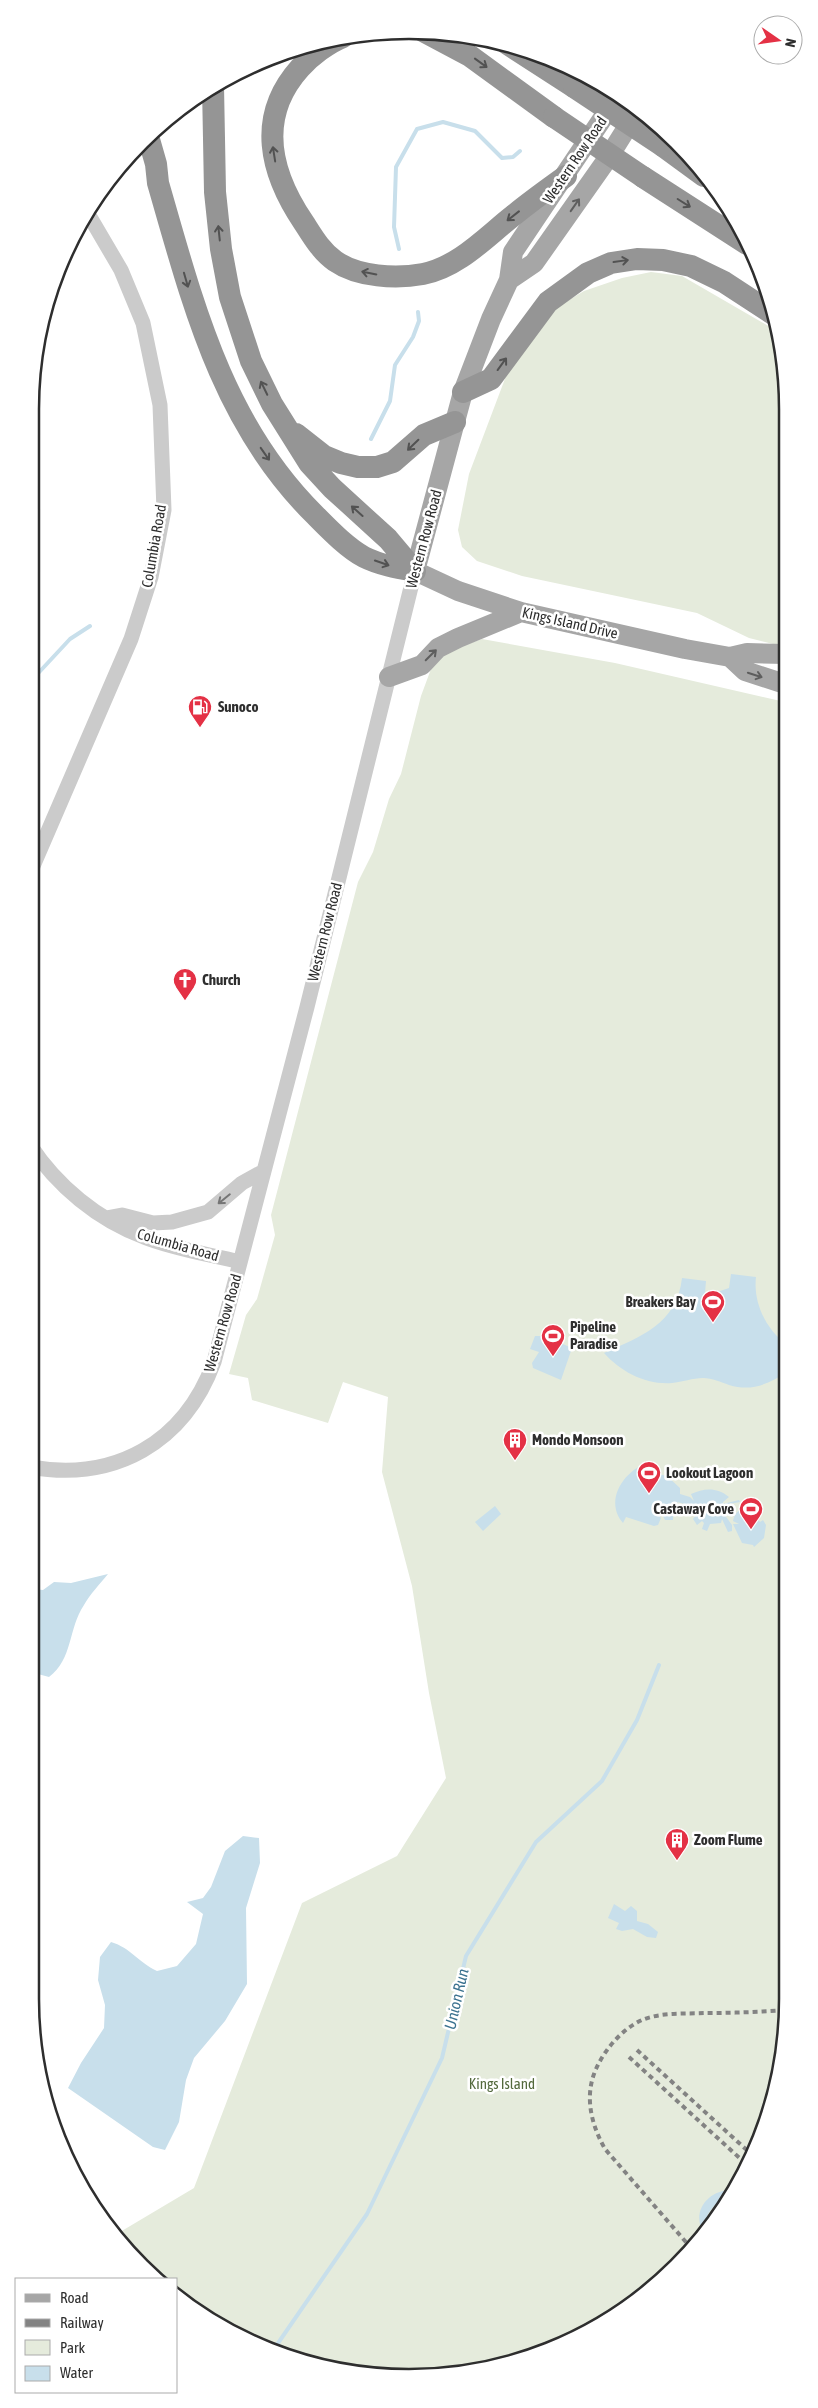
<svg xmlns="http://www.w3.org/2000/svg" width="818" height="2408" font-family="'Asap Condensed',sans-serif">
  <rect width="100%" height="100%" fill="#fff"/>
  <path fill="#e5ebdc" d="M651,272L682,276L777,331L785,360V647L749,638L697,613L522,576L477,561L462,547L458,530L469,474L517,347L542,316L584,291L622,278Z
    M482,639L615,663L785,702L788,1999L775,2097L724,2210L677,2267L620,2314L507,2365L434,2377L360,2375L241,2339L179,2300L176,2298V2279H156L124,2249L115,2235L194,2188L302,1903L397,1856L446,1778L429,1693L412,1586L382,1472L388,1397L343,1382L328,1423L252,1400L248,1378L229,1374L246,1315L257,1299L275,1235L271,1215L358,882L373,852L389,799L401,774L421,696L431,669L448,651Z"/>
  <path fill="#c8dfeb" d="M731,1274L756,1277C753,1303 766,1329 787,1345V1372C768,1384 752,1392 729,1385C721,1382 712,1378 703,1378C693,1378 682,1382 672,1383C646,1385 621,1372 604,1353C640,1337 677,1324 682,1278L706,1281L705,1293L708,1295L729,1288Z
    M535,1336H544L572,1348L561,1380L533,1368L532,1363L539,1352L530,1349Z
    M650,1462L657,1463L654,1473L667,1476L680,1488V1494L690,1497L694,1501L691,1494C704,1488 717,1487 729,1497L723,1502V1504L739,1500L740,1502L729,1504V1510L724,1514L732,1525V1531L728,1532L722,1519L721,1523L710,1524L707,1531L702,1529L704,1523L702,1521L697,1525L693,1519L696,1515L688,1516L687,1505L678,1502L674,1507L673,1520H665L660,1510L657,1513L661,1518L658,1525L654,1526L626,1517L623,1523C603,1500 625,1469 650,1462Z
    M495,1506L501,1514L483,1531L475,1522Z
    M744,1509L750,1510L749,1515L756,1517L760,1522L763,1520L766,1525L764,1538L754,1547L753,1545L742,1543L733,1524H739L733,1521C735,1513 737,1511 744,1509Z
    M108,1574C100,1584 90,1594 84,1605C68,1629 73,1659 49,1677L38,1674C32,1648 23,1616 33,1589L43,1590L54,1582L71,1583Z
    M243,1836L259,1838L260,1863L246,1908L247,1984L225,2021L194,2058L186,2080L179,2122L165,2150L153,2147L68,2088L81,2063L104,2028L105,2005L98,1980L100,1957L111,1942C131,1948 138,1962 157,1971L177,1966L196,1944L203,1914L187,1902L203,1898L211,1887L225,1851Z
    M614,1904L625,1911L631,1906L637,1911V1921L648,1924L658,1932L656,1938L647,1937L633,1929L622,1931L616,1929L619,1923L608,1918Z
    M733,2190L729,2199C718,2200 712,2207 707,2216L710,2227L704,2234C690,2211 709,2189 733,2190Z"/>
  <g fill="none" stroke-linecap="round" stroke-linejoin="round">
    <path stroke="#c8dfeb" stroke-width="4" d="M399,249L394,227L396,167L417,129L443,122L475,131L502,158L513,157L520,151
      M371,439L390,401L395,365L413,337L419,321L418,312
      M30,682L70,639L90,626
      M274,2349L367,2214L442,2058L466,1956L536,1842L602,1781L637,1720L659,1665"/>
    <path stroke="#cbcbcb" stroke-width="15" d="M30,873L131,639L151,577L164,510L160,405L143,323L121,270L87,212
      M30,1145C57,1186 98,1220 144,1237C174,1249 208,1254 240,1262
      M106,1218L122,1215L153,1223L172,1222L208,1212L242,1183L264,1171
      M30,1467C115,1482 184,1443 214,1362L307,1007L415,571"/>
    <path stroke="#a6a6a6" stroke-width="20" d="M619,94L513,252L509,280L491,319L463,392L415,571L458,591L521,612L685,649L730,657L747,653L785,654
      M509,280L534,263L608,158L638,110
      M730,657L745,671L785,684
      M389,677L422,665L438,648L458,638L521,612"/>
    <path stroke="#959595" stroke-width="22" d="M423,31L470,56L554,117
      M343,37C328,43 311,56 300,68C256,117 270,173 304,223C313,237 321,251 335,261C358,277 396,279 423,274C459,267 487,236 514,215C531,201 548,189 566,176
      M506,43L574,87
      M213,86L215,192L221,249L230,297L251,361L272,404L309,463L332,488L388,539L415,571
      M148,136L156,164L158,183C193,304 222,423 315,515C329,529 346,547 364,557C380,565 398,568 415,571
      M663,146L704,176
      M643,177L747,244
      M463,392L491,379L548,302L588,273L611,263L637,259L663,260L691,266L724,282L773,314
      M296,434L324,456L341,463L358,467H377L393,462L424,435L455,422"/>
    <path stroke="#838383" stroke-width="4" stroke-dasharray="5 4" stroke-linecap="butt" d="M637,2050L750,2153
      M629,2057L745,2163
      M692,2249L605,2149C591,2124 584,2096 596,2069C605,2049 622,2029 642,2020C661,2012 686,2014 706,2013C733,2013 760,2012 787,2010"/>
    <path stroke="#959595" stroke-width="22" d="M574,87L663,146
      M554,117L643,177"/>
  </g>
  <defs><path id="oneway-shaft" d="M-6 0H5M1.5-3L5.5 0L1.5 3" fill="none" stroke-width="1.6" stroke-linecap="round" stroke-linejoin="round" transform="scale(1.25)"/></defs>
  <g stroke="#525252">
    <use href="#oneway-shaft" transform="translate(481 63) rotate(36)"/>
    <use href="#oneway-shaft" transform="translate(274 154) rotate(-99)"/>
    <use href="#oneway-shaft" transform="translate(684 203) rotate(32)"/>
    <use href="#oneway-shaft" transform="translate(513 216) rotate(142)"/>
    <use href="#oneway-shaft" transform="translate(219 233) rotate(-96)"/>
    <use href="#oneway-shaft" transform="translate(621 261) rotate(-8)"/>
    <use href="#oneway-shaft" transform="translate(369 273) rotate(-169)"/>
    <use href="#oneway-shaft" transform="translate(186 280) rotate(74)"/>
    <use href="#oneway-shaft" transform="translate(502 364) rotate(-54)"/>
    <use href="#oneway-shaft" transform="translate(264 388) rotate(-116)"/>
    <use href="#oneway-shaft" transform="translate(413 445) rotate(136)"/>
    <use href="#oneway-shaft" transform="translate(265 454) rotate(55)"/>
    <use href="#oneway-shaft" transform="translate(357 511) rotate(-138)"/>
    <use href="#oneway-shaft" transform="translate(382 563) rotate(19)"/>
  </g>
  <g stroke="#5e5e5e">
    <use href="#oneway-shaft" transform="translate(575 205) rotate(-55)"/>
    <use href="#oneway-shaft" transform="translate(431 655) rotate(-45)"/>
    <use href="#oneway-shaft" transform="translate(755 675) rotate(18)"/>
  </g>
  <use stroke="#757575" href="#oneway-shaft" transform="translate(224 1199) rotate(141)"/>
  <defs>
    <g id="fuel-pin" transform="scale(1.25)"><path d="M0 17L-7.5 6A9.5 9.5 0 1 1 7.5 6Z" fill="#e43145" stroke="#fff"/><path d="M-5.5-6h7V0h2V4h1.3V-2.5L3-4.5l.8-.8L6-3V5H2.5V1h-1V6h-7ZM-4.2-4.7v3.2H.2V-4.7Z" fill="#fff"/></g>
    <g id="church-pin" transform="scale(1.25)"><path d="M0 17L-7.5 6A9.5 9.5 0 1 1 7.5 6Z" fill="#e43145" stroke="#fff"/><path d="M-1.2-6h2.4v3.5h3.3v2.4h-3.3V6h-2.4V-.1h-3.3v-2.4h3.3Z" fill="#fff"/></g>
    <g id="stadium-pin" transform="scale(1.25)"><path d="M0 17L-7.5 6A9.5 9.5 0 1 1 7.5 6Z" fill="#e43145" stroke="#fff"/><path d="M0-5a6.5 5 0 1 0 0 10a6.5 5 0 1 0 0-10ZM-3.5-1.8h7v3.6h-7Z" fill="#fff"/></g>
    <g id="building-pin" transform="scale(1.25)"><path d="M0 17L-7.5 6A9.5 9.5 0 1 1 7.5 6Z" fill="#e43145" stroke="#fff"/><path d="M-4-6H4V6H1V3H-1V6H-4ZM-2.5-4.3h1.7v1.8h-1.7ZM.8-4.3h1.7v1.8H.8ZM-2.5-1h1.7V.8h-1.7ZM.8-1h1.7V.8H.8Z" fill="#fff"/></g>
  </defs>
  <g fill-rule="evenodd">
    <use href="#fuel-pin" x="200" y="707"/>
    <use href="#church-pin" x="185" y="980"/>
    <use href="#stadium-pin" x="713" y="1302"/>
    <use href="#stadium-pin" x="553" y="1336"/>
    <use href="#building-pin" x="515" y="1440"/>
    <use href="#stadium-pin" x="649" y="1473"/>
    <use href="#stadium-pin" x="751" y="1509"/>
    <use href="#building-pin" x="677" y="1840"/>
  </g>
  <g text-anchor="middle" stroke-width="5" stroke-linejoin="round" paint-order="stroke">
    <g font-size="15" fill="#2e2e2e" stroke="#fff">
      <text transform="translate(575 160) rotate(-56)" y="5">Western Row Road</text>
      <text transform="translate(424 539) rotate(-75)" y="5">Western Row Road</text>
      <text transform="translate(154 546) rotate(-80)" y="5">Columbia Road</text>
      <text transform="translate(570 623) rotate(13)" y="5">Kings Island Drive</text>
      <text transform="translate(325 932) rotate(-76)" y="5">Western Row Road</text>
      <text transform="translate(178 1245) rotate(16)" y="5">Columbia Road</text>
      <text transform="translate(223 1323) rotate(-74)" y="5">Western Row Road</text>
    </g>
    <g font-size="15" font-weight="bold" fill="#2e2e2e" stroke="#fff" text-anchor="start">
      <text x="218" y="712">Sunoco</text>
      <text x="202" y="985">Church</text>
      <text x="696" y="1307" text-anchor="end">Breakers Bay</text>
      <text x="570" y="1332">Pipeline<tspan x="570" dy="17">Paradise</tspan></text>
      <text x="532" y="1445">Mondo Monsoon</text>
      <text x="666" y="1478">Lookout Lagoon</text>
      <text x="734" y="1514" text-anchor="end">Castaway Cove</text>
      <text x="694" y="1845">Zoom Flume</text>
    </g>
    <g font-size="15" fill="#53693c" stroke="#fff">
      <text x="502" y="2089">Kings Island</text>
    </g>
    <g font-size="16" font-style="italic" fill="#3c7390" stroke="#fff">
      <text transform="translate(456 1999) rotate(-77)" y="6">Union Run</text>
    </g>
  </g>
  <path d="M0 0H818V2408H0ZM409 39H409A370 370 0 0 1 779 409V1999A370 370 0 0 1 409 2369H409A370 370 0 0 1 39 1999V409A370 370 0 0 1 409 39Z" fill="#fff" fill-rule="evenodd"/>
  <path fill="none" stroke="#2e2e2e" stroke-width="2.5" d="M409 39H409A370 370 0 0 1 779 409V1999A370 370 0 0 1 409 2369H409A370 370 0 0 1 39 1999V409A370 370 0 0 1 409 39Z"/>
  <rect x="15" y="2278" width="162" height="115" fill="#ffffff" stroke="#ababab"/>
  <rect x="25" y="2294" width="25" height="8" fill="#a6a6a6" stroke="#ababab"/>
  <text x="60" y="2303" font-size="15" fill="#2e2e2e">Road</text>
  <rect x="25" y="2319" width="25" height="8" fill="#838383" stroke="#ababab"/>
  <text x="60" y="2328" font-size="15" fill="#2e2e2e">Railway</text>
  <rect x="25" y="2340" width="25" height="15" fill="#e5ebdc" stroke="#ababab"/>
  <text x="60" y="2353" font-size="15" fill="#2e2e2e">Park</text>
  <rect x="25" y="2366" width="25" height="15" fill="#c8dfeb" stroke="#ababab"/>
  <text x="60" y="2378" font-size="15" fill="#2e2e2e">Water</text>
  <g transform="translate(778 40) rotate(103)"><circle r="24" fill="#ffffff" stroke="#ababab"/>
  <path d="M0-4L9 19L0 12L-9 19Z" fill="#e43145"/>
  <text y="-8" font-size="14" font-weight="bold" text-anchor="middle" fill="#2e2e2e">N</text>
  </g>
</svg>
